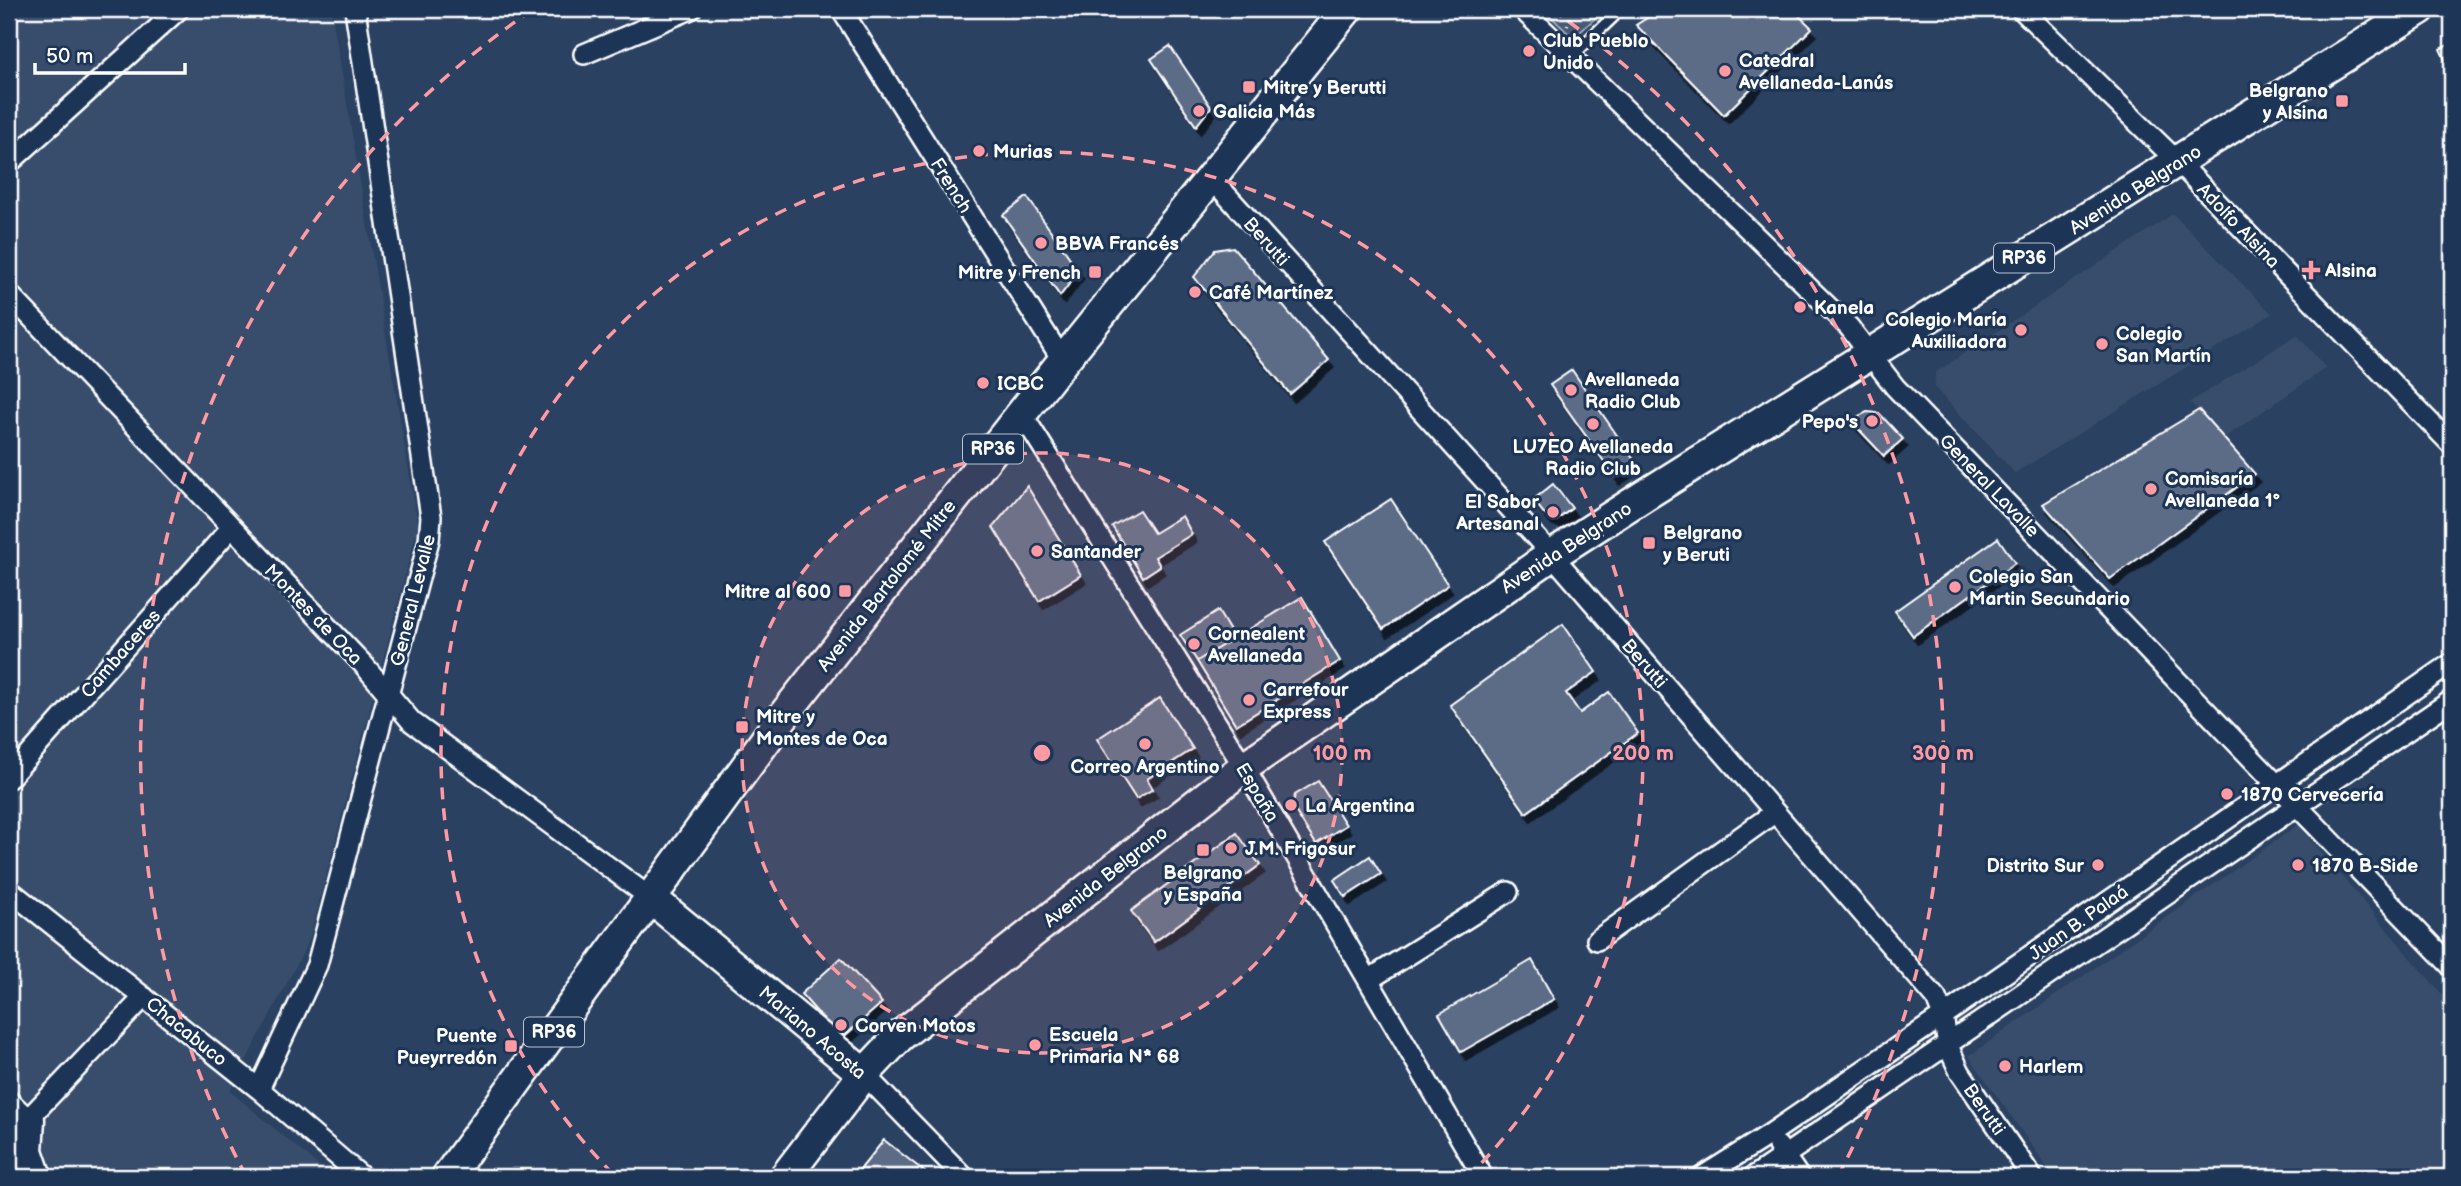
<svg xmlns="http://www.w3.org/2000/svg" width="2461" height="1186" font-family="'Balsamiq Sans',sans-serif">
  <defs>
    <filter id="shadow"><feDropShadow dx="4.5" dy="8" stdDeviation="0" flood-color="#0009"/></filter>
  </defs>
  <rect width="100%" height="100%" fill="#2a4161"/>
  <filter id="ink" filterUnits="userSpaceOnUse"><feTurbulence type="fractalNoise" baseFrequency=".0143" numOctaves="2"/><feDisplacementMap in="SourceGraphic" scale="14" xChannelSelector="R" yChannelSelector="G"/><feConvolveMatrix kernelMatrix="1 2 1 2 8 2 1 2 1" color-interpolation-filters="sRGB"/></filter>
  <g filter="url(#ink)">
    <path fill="#394e6c" d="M9,9H331L418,526L309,941L230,1091L332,1177H69L36,1156L9,1127Z
      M2173,214L2272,314L2015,473L1935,388V373Z
      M2297,335L2326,368L2224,438L2190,402Z
      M2298,825L2452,1006V1164L2432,1177H2054L1969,1056Z"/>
    <path fill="#465975" stroke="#a2acba" stroke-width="2" d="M1543,9H1605L1578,34L1568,33Z"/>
    <path fill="#5b6c86" stroke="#fff" stroke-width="2" filter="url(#shadow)" d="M1661,9H1792L1812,28L1724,115L1636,25Z
      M2452,43V74L2440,49Z
      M1170,46L1211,107L1196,126L1151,59Z
      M1027,197L1079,271L1060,296L1003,215Z
      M1233,247L1329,360L1290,394L1194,277L1215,250Z
      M1572,370L1636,463L1615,477L1550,385Z
      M2199,410L2255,474L2110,579L2043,504Z
      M1867,412L1879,413L1903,439L1884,456L1850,420Z
      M1553,484L1572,508L1557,520L1546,516L1533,500Z
      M1027,486L1081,575L1039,601L993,527Z
      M1391,499L1448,585L1383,629L1325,542Z
      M1139,510L1154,533L1182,516L1192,534L1155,557L1160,566L1143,577L1112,526Z
      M1998,538L2015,563L1913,636L1895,611Z
      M1302,597L1340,661L1236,725L1197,661Z
      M1218,611L1234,638L1197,661L1180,635Z
      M1563,624L1596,672L1566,693L1580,713L1609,692L1638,733L1526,813L1450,705Z
      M1160,698L1193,749L1147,779L1153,789L1136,799L1097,739Z
      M1318,781L1346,825L1316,844L1292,806L1295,795Z
      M1237,833L1260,865L1154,942L1131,911Z
      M1370,856L1381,874L1345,897L1334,880Z
      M841,958L882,1003L841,1039L801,994Z
      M1532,960L1554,999L1461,1052L1439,1014Z
      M884,1140L925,1172L920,1177H854Z"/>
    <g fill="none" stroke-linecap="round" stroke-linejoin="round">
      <g stroke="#fff" stroke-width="15">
        <path id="lane" d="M1571,57L1620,10"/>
      </g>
      <g stroke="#fff" stroke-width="24">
        <path id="street" d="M841,9L1063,361
          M1522,9L1849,327L1895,387L2452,967
          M2021,9L2178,162L2452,445
          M584,54L691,9
          M9,163L179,9
          M1212,179L1552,555L1936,998L1943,1016L1948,1046L1960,1072L2032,1177
          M9,294L363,664L412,722L652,899
          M1022,414L1244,767L1483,1177
          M9,778L231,528
          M9,890L259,1089L362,1177
          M1597,940L1774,813
          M1370,979L1508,892
          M864,1074L964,1177
          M259,1089L317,965L429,540L431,517L355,9
          M9,1101L29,1120
          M9,1139L144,997
          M1778,1146L1799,1177
          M1702,1177L1770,1134L1943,1016L2452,663
          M1753,1177L2452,700"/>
      </g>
      <g stroke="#fff" stroke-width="35">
        <path id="primary" d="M652,899L864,1074
          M29,1120L27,1151L36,1177
          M447,1177L787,711L1063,361L1347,9
          M785,1177L864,1074L900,1036L1244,767L1552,555L1645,495L2420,9"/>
      </g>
      <path stroke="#fff" stroke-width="3.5" stroke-dasharray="2 5" stroke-linecap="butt" d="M1567,26L1570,20V9"/>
      <use href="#lane" stroke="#1d3557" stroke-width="10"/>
      <use href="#street" stroke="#1d3557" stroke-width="19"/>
      <use href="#primary" stroke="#1d3557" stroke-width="30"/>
    </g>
  </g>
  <circle cx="1042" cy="753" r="300" fill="#ff9aa2" fill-opacity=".12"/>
  <g fill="none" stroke="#ff9aa2" stroke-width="3.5" stroke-dasharray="12 9">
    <circle cx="1042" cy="753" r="300"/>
    <path d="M613 1174A601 601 0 1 1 1471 1174"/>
    <path d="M246 1176A901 901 0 0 1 532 10M1552 10A901 901 0 0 1 1838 1176"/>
  </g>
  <g fill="#ff9aa2" stroke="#1d3557" stroke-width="2.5">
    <circle cx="1529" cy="51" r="7"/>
    <circle cx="1725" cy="71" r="7"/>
    <rect x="1242" y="80" width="14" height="14" rx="3.5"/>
    <rect x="2335" y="94" width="14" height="14" rx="3.5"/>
    <circle cx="1199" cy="111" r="7"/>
    <circle cx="979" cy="151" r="7"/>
    <circle cx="1041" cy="243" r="7"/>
    <path d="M2307.5 259.5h7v7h7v7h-7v7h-7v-7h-7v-7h7z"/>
    <rect x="1088" y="265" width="14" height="14" rx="3.5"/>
    <circle cx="1195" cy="292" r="7"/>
    <circle cx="1800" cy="307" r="7"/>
    <circle cx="2021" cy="330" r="7"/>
    <circle cx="2102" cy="344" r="7"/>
    <circle cx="983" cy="383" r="7"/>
    <circle cx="1571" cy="390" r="7"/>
    <circle cx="1872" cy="421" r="7"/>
    <circle cx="1593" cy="424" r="7"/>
    <circle cx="2151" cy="489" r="7"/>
    <circle cx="1553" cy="512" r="7"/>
    <rect x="1642" y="536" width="14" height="14" rx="3.5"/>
    <circle cx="1037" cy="551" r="7"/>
    <circle cx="1955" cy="587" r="7"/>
    <rect x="838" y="584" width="14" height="14" rx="3.5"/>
    <circle cx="1194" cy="644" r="7"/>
    <circle cx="1249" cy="700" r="7"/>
    <rect x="735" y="720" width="14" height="14" rx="3.5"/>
    <circle cx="1145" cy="744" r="7"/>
    <circle cx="2227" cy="794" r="7"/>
    <circle cx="1291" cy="805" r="7"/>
    <circle cx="1231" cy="848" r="7"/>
    <rect x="1196" y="843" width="14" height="14" rx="3.5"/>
    <circle cx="2098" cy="865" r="7"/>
    <circle cx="2298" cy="865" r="7"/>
    <circle cx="841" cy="1025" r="7"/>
    <circle cx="1035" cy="1045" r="7"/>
    <rect x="504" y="1039" width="14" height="14" rx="3.5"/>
    <circle cx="2005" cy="1066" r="7"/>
  </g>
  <g text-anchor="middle" stroke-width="6" stroke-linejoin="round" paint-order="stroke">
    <g fill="#1d3557" stroke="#bbc2cd" stroke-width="2">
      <rect x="1994" y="243.5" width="60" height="29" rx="5"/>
      <rect x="963" y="434.5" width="60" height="29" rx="5"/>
      <rect x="524" y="1017.5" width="60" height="29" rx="5"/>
    </g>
    <g font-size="18" font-weight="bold" fill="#fff">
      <text x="2024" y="264">RP36</text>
      <text x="993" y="455">RP36</text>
      <text x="554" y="1038">RP36</text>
    </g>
    <g font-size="19" font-weight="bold" fill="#fff" stroke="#1d3557" text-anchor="start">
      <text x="1543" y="47">Club Pueblo<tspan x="1543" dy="22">Unido</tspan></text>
      <text x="1739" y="67">Catedral<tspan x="1739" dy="22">Avellaneda-Lanús</tspan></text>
      <text x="1263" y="94">Mitre y Berutti</text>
      <text x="2328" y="97" text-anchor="end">Belgrano<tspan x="2328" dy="22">y Alsina</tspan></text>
      <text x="1213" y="118">Galicia Más</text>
      <text x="993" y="158">Murias</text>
      <text x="1055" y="250">BBVA Francés</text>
      <text x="2325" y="277">Alsina</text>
      <text x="1081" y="279" text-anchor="end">Mitre y French</text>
      <text x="1209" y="299">Café Martínez</text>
      <text x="1814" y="314">Kanela</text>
      <text x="2007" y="326" text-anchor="end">Colegio María<tspan x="2007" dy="22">Auxiliadora</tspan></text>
      <text x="2116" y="340">Colegio<tspan x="2116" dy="22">San Martín</tspan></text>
      <text x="1585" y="386">Avellaneda<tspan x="1585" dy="22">Radio Club</tspan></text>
      <text x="997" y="390">ICBC</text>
      <text x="1858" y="428" text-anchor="end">Pepo's</text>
      <text x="1593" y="453" text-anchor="middle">LU7EO Avellaneda<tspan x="1593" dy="22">Radio Club</tspan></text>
      <text x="2165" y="485">Comisaría<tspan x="2165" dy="22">Avellaneda 1°</tspan></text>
      <text x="1539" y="508" text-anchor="end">El Sabor<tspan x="1539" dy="22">Artesanal</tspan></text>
      <text x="1663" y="539">Belgrano<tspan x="1663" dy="22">y Beruti</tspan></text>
      <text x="1051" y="558">Santander</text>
      <text x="1969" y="583">Colegio San<tspan x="1969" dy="22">Martin Secundario</tspan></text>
      <text x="831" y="598" text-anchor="end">Mitre al 600</text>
      <text x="1208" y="640">Cornealent<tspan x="1208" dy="22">Avellaneda</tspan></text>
      <text x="1263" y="696">Carrefour<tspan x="1263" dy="22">Express</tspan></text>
      <text x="756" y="723">Mitre y<tspan x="756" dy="22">Montes de Oca</tspan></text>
      <text x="1145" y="773" text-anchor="middle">Correo Argentino</text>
      <text x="2241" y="801">1870 Cervecería</text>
      <text x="1305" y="812">La Argentina</text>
      <text x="1245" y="855">J.M. Frigosur</text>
      <text x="2084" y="872" text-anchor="end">Distrito Sur</text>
      <text x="2312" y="872">1870 B-Side</text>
      <text x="1203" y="879" text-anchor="middle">Belgrano<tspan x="1203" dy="22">y España</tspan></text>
      <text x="855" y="1032">Corven Motos</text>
      <text x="1049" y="1041">Escuela<tspan x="1049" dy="22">Primaria N* 68</tspan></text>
      <text x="497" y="1042" text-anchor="end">Puente<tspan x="497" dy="22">Pueyrredón</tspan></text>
      <text x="2019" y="1073">Harlem</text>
    </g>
    <g font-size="19" fill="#fff" stroke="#1d3557">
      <text transform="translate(952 185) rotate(58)" y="7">French</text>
      <text transform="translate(2135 189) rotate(-32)" y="7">Avenida Belgrano</text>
      <text transform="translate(2239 225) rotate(46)" y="7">Adolfo Alsina</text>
      <text transform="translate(1267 241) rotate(48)" y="7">Berutti</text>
      <text transform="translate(1990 485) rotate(46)" y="7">General Lavalle</text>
      <text transform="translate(1566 547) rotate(-33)" y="7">Avenida Belgrano</text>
      <text transform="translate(886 585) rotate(-52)" y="7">Avenida Bartolomé Mitre</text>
      <text transform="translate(412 600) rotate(-76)" y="7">General Levalle</text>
      <text transform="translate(314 614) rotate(46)" y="7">Montes de Oca</text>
      <text transform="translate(120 653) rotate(-49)" y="7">Cambaceres</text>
      <text transform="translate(1645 663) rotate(49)" y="7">Berutti</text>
      <text transform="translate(1258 792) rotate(59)" y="7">España</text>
      <text transform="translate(1105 876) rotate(-38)" y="7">Avenida Belgrano</text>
      <text transform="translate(2078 922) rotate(-35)" y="7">Juan B. Palaá</text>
      <text transform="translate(187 1031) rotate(39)" y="7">Chacabuco</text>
      <text transform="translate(813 1032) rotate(40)" y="7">Mariano Acosta</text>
      <text transform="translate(1985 1109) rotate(55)" y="7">Berutti</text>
    </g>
  </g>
  <circle cx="1042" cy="753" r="10" fill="#ff9aa2" stroke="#1d3557" stroke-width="3.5"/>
  <g font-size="21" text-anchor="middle" font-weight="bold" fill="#ff9aa2" stroke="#1d3557" stroke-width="6" stroke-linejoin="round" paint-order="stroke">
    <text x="1342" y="760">100 m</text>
    <text x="1643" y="760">200 m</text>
    <text x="1943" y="760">300 m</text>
  </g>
  <rect width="2461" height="1186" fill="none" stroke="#1d3557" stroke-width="35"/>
  <rect x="18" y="18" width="2426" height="1151" fill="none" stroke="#fff" stroke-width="2.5" filter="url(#ink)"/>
  <path d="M35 63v10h150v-10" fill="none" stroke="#ffffff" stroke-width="3.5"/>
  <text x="46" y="63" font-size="21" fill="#ffffff" stroke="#1d3557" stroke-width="5" paint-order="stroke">50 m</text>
</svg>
